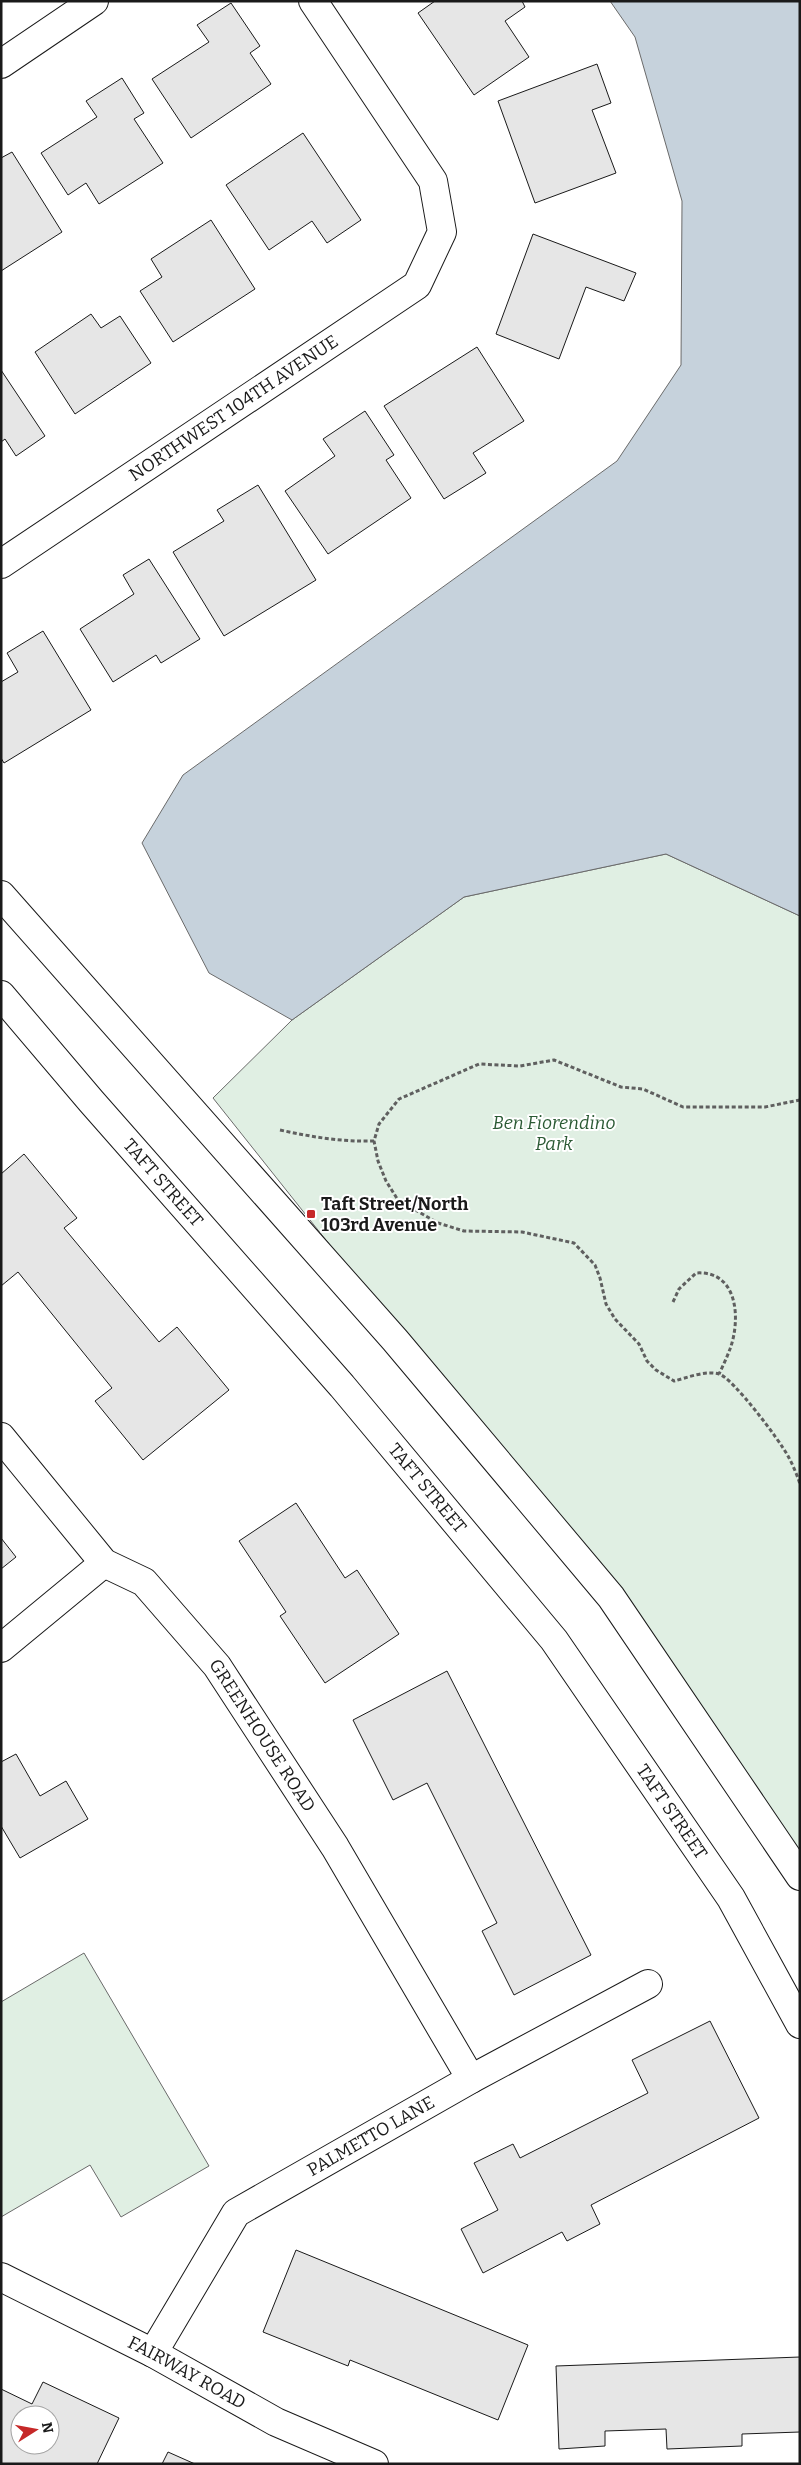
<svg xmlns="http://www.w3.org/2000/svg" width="801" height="2465" font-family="Bitter,serif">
  <rect width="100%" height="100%" fill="#fff"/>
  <path fill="#e0efe3" stroke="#6a6a6a" d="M666,854L800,916V1852L593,1576L213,1098L292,1020L464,897Z
    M84,1953L209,2166L121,2217L90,2165L1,2217V2002Z"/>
  <path fill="#c6d2dc" stroke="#6a6a6a" d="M610,1H800V916L666,854L464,897L292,1020L209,973L142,843L183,775L617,461L681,365L682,201L635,37Z"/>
  <path fill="#e6e6e6" stroke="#1a1a1a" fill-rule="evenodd" d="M435,1H522L525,7L505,21L529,57L474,95L418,13Z
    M231,3L260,46L250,53L271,84L191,138L152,79L209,42L197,25Z
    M597,64L611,103L592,110L616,173L535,203L498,101Z
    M122,78L144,113L134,119L163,163L99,204L86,183L68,195L41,153L97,117L86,101Z
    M303,133L361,220L327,243L312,221L269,250L226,185Z
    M12,152L62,232L1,271V158Z
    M211,220L255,289L173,342L140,291L162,277L151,259Z
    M533,234L636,273L624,301L586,287L559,359L496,334Z
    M91,314L101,328L120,316L151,363L75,414L35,352Z
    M477,347L524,421L473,453L486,473L444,499L384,406Z
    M1,370L45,436L16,456L5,439L1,442Z
    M365,411L394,455L386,460L411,498L328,554L285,491L335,456L323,439Z
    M258,485L316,580L224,636L173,552L224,521L217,510Z
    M149,559L200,639L161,663L156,655L113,682L80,629L134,594L123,575Z
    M43,631L91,710L4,763L1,758V682L18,672L7,653Z
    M24,1154L77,1218L64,1228L159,1342L177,1327L229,1390L143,1460L95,1401L112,1388L18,1272L1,1286V1174Z
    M296,1503L345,1578L357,1570L399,1634L325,1683L280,1616L286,1612L239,1541Z
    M1,1538L16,1557L1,1569Z
    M447,1671L591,1955L514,1995L482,1931L497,1923L427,1783L393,1800L353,1720Z
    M16,1754L40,1796L66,1781L88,1819L20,1858L1,1826V1762Z
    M710,2021L759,2118L591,2205L600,2224L567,2241L562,2232L483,2273L461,2229L498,2210L474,2163L513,2144L520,2158L648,2093L632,2060Z
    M296,2250L528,2345L498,2420L350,2360L348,2366L263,2332Z
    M800,2357V2432L742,2434V2446L667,2449L666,2429L605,2431V2446L559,2449L556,2366Z
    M43,2382L119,2418L97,2464H1V2389L32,2404ZM20,2415H50V2445H20Z
    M168,2452L195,2464H162Z"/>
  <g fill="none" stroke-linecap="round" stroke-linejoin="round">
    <g stroke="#1a1a1a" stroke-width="30">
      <g id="minor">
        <path d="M1,64L94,1"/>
        <path id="s1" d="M1,564L417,285L442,232L433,181L313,1"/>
        <path id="s2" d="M1,1437L104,1563L144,1582L217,1666L335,1847L471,2079"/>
        <path d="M1,1648L104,1563"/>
        <path id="s3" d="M1,2277L153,2353L276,2422L374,2464"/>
        <path id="s4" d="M153,2353L236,2213L471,2079L648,1984"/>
      </g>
    </g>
    <g stroke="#1a1a1a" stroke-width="30">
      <g id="tertiary">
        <path d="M1,895L395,1340L611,1597L800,1876"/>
        <path id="s5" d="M1,995L91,1101L342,1386L554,1640L731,1898L800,2024"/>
      </g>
    </g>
    <path stroke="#5f5f5f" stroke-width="3" stroke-dasharray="4 2.5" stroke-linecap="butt" d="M800,1100L765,1107H683L643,1089L621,1087L554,1060L520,1066L479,1064L399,1099L379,1124L374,1141L378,1161L386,1181L398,1200L438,1223L464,1231L522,1232L574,1243L595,1265L600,1278L606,1304L615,1319L639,1344L647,1361L656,1370L674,1381C686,1378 706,1370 719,1374C733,1378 780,1441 788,1456C793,1465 797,1475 800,1484
      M280,1130C312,1137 342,1142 374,1141
      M673,1302L679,1289L696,1273C738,1270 741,1319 730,1349C727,1357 723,1366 719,1374"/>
    <use href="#minor" stroke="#fff" stroke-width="28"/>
    <use href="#tertiary" stroke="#fff" stroke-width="28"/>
  </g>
  <rect fill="#c62828" stroke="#fff" stroke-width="2" x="306" y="1209" width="10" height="10" rx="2.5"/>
  <g text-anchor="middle" stroke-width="4" stroke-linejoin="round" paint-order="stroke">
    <g font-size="18" fill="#1a1a1a" stroke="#fff">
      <text dy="6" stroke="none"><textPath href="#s1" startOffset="280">NORTHWEST 104TH AVENUE</textPath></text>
      <text dy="6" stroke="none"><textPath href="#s5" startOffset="248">TAFT STREET</textPath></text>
      <text dy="6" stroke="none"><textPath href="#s5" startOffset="652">TAFT STREET</textPath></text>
      <text dy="6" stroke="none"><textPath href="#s2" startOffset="401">GREENHOUSE ROAD</textPath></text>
      <text dy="6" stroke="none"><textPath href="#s5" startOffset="1058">TAFT STREET</textPath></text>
      <text dy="6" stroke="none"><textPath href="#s4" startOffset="318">PALMETTO LANE</textPath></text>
      <text dy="6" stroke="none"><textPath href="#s3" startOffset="209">FAIRWAY ROAD</textPath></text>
    </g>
    <g font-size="18" font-style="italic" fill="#2b5a34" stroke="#fff">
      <text x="554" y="1129">Ben Fiorendino<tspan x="554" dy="21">Park</tspan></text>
    </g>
    <g font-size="18" font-weight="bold" fill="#1a1a1a" stroke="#fff" text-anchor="start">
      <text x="321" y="1210">Taft Street/North<tspan x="321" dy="21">103rd Avenue</tspan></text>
    </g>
  </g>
  <rect width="801" height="2465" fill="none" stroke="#1a1a1a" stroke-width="5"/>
  <g transform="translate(35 2430) rotate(79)"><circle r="24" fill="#ffffff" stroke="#a3a3a3"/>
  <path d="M0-4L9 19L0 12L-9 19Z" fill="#c62828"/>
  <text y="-8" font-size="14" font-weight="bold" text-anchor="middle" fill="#1a1a1a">N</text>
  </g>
</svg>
